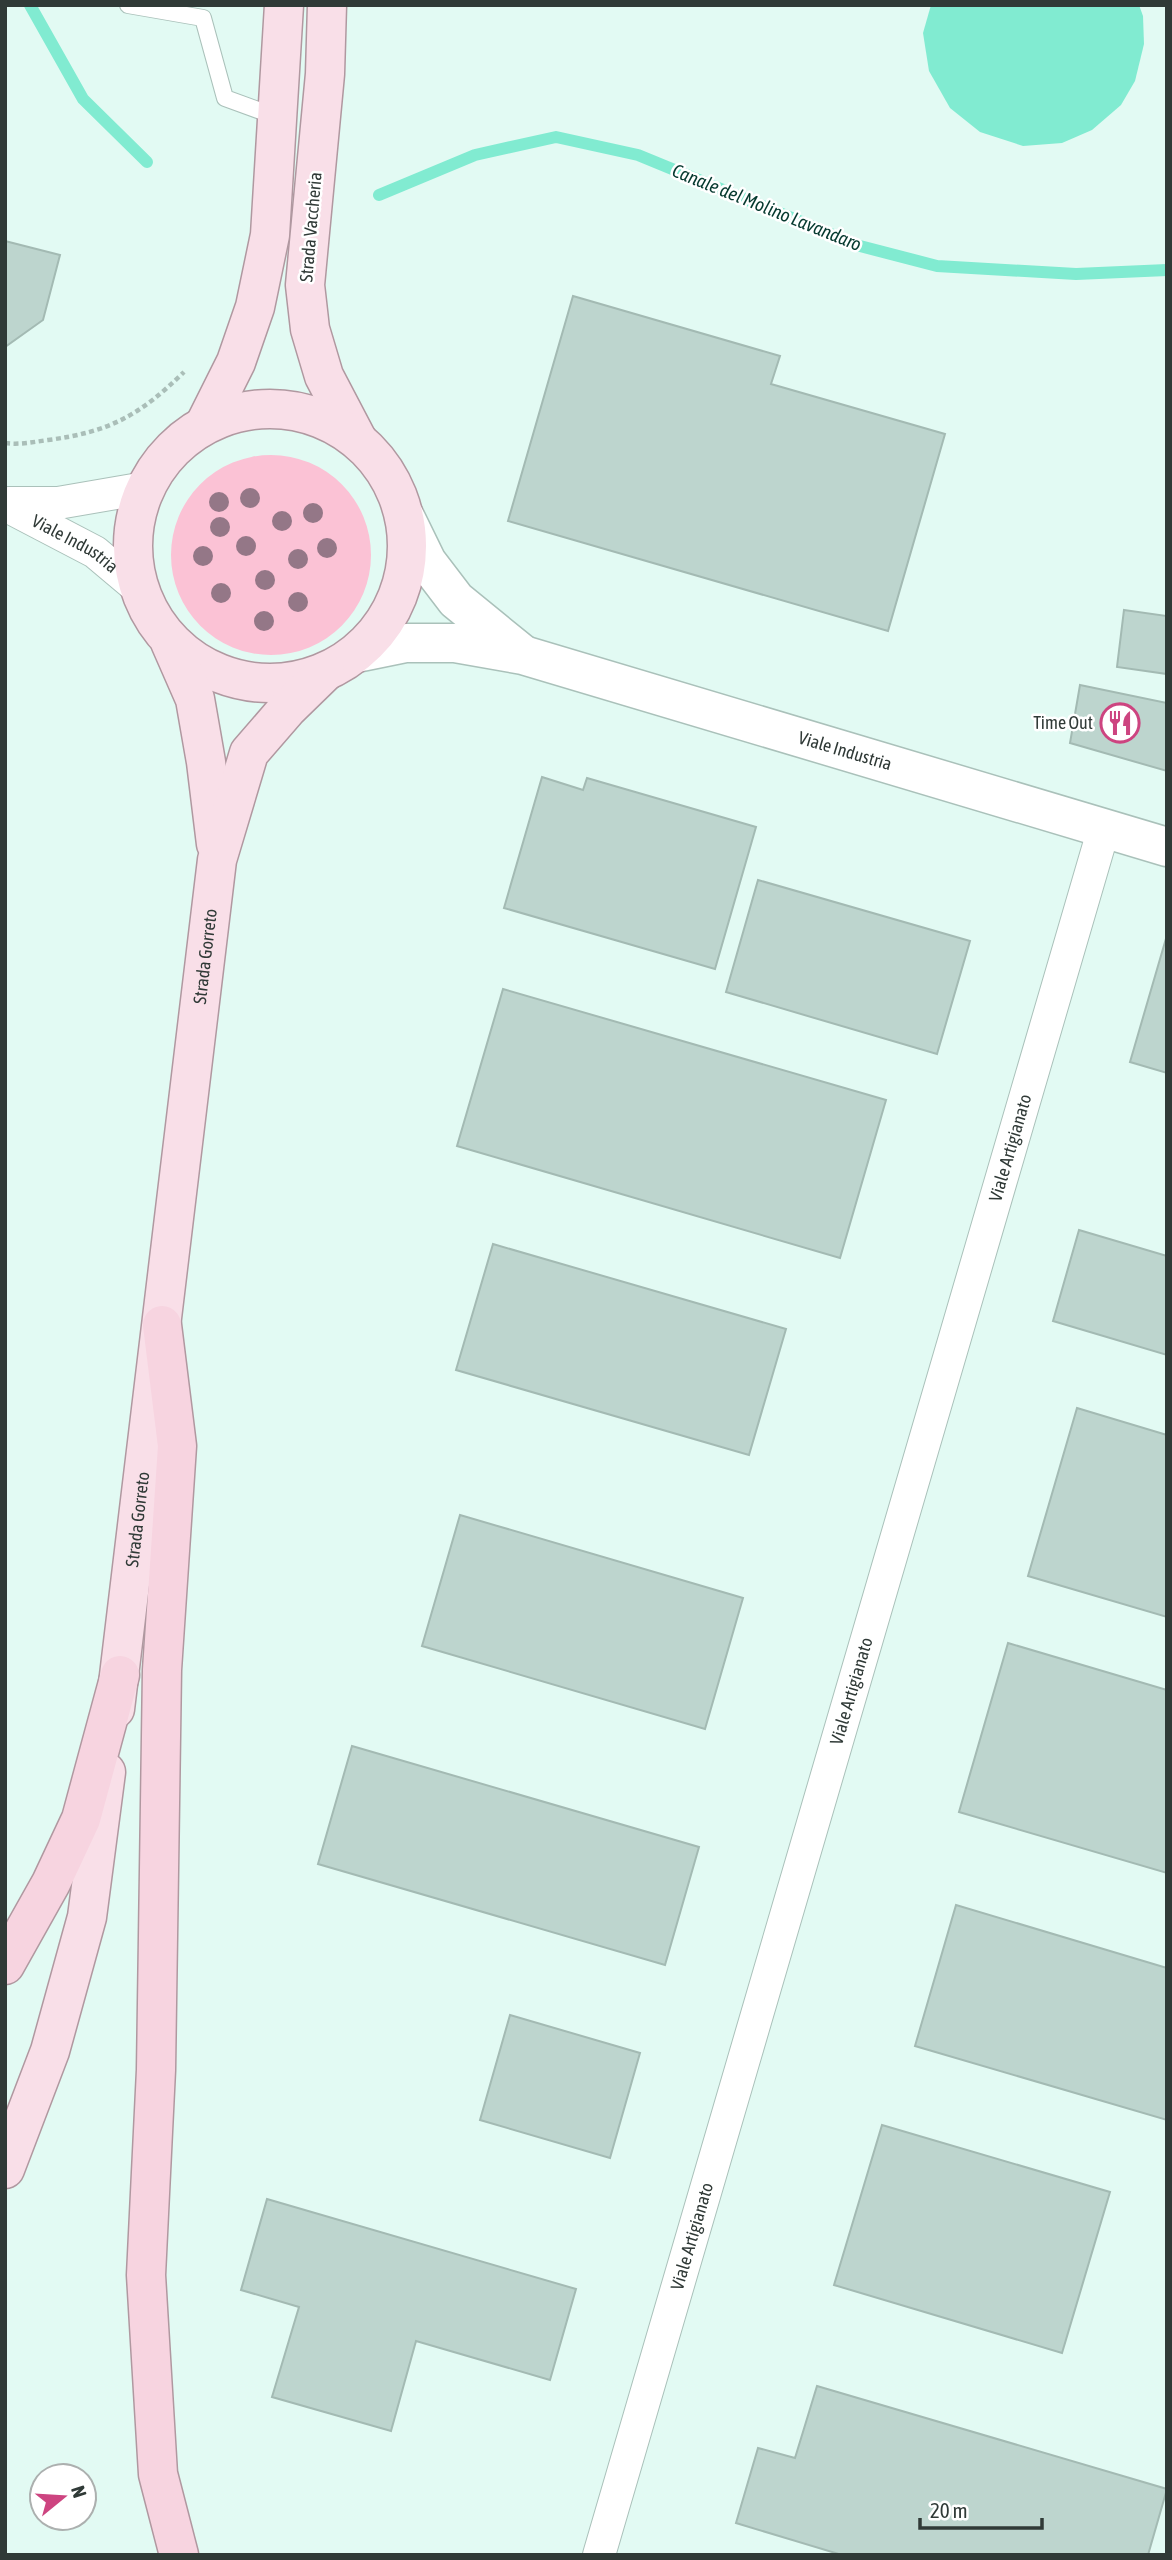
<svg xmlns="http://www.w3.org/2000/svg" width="1172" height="2560" font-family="'Asap Condensed',sans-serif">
  <rect width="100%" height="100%" fill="#e2faf3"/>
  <path fill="#fbc2d5" d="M171 555a100 100 0 1 1 200 0a100 100 0 1 1-200 0Z"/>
  <path fill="#81ebd1" d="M931,5H1139L1143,16L1144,44L1135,81L1121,105L1092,130L1062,143L1023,146L980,132L950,108L929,71L923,33Z"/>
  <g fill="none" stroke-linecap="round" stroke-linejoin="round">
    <path stroke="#81ebd1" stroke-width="12" d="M30,5L83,99L147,162
      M379,195L475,155L556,137L638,155L860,246L937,266L1076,274L1167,270"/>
  </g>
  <path fill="#bdd5ce" stroke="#a3bab3" stroke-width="2" d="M5,241L60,255L43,320L5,347Z
    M573,296L780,356L771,384L945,434L888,631L508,521Z
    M1124,610L1167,616V674L1117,667Z
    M1080,685L1167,703V771L1070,743Z
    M542,777L583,790L587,778L756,827L715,969L504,908Z
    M758,880L970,941L937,1054L726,992Z
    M1167,935V1073L1130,1062Z
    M503,989L886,1100L840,1258L457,1146Z
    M1079,1230L1167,1256V1355L1053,1321Z
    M493,1244L786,1329L749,1455L456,1370Z
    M1077,1408L1167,1435V1617L1028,1576Z
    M460,1515L743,1598L705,1729L422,1646Z
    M1008,1643L1167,1690V1873L959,1812Z
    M352,1746L699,1847L665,1965L318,1864Z
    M956,1905L1167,1968V2120L915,2046Z
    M510,2015L640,2053L610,2158L480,2120Z
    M882,2125L1110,2192L1062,2353L834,2285Z
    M267,2199L576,2289L550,2380L416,2341L391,2431L272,2397L299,2307L241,2290Z
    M817,2386L1167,2489L1148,2555H842L736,2523L758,2448L795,2458Z"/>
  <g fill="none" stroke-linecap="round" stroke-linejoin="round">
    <g stroke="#aac1ba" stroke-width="18">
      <path id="service" d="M128,5L203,18L225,98L277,117"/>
    </g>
    <g stroke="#aac1ba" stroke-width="34">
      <g id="minor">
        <path d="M8,503H58L145,488"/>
        <path id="s1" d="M5,505L95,552L139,589"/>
        <path id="s2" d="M599,2555L1104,828"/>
      </g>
    </g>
    <g stroke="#aac1ba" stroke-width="41">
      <g id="tertiary">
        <path d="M404,515L427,562L456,600L521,653"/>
        <path id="s3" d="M357,653L406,643H455L523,655L1167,847"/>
      </g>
    </g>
    <g stroke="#b098a0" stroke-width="41">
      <g id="primary">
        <path d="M327,5L325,74L305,285L310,329L324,376L357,439"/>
        <circle cx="270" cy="546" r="137"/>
        <path d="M205,424L236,362L255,307L270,235L284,5"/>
        <path d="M170,642L195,699L206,762L216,844"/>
        <path id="s4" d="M115,1709L217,860L249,753L287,709L325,672"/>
        <path d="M5,2169L50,2051L87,1917L106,1772"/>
      </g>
    </g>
    <g stroke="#b098a0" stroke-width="41">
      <path id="trunk" d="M162,1325L177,1446L162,1670L156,2070L146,2275L158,2474L179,2555
        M5,1965L51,1883L81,1819L120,1675"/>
    </g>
    <path stroke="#aabeb8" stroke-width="4.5" stroke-dasharray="5 3.5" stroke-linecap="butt" d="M5,443C20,445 33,442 48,440C110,432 140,415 184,372"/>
    <use href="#service" stroke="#fff" stroke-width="16"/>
    <use href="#minor" stroke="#fff" stroke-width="32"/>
    <use href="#tertiary" stroke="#fff" stroke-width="38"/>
    <use href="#primary" stroke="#f9dfe8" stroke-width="38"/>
    <use href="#trunk" stroke="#f7d4e0" stroke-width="38"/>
  </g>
  <g fill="#947787">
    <circle cx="250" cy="498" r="10"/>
    <circle cx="219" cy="502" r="10"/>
    <circle cx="313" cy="513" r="10"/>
    <circle cx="282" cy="521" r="10"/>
    <circle cx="220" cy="527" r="10"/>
    <circle cx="246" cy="546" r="10"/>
    <circle cx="327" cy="548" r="10"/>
    <circle cx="203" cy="556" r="10"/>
    <circle cx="298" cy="559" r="10"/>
    <circle cx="265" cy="580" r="10"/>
    <circle cx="221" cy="593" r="10"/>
    <circle cx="298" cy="602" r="10"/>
    <circle cx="264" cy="621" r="10"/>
  </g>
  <defs>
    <g id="restaurant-ring" transform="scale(2.0125)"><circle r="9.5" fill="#fff" stroke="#cd4480" stroke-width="1.5"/><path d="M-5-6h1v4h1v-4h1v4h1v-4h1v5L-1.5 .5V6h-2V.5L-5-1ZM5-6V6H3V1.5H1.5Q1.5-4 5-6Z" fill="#cd4480"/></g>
  </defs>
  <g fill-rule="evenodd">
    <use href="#restaurant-ring" x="1120" y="723"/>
  </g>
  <g text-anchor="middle" stroke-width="5" stroke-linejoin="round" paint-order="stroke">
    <g font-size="18" fill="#303a37" stroke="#fff">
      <text transform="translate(311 227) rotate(-85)" y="6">Strada Vaccheria</text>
      <text dy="6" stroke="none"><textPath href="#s1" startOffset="80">Viale Industria</textPath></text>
      <text dy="6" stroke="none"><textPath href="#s3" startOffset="504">Viale Industria</textPath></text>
      <text dy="6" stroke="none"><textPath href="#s4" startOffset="758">Strada Gorreto</textPath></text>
      <text dy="6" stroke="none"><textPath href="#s2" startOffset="1466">Viale Artigianato</textPath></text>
      <text dy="6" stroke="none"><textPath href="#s4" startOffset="191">Strada Gorreto</textPath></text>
      <text dy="6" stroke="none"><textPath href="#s2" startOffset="900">Viale Artigianato</textPath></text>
      <text dy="6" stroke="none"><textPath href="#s2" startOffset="332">Viale Artigianato</textPath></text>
    </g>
    <g font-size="18" fill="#303a37" stroke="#fff" text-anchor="end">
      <text x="1093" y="729">Time Out</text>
    </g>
    <g font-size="19" font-style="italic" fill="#06392f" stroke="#fff">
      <text transform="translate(767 207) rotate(22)" y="7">Canale del Molino Lavandaro</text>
    </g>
  </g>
  <rect width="1172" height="2560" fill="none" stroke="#303a37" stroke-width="14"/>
  <g transform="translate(63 2497) rotate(72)"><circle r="33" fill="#ffffff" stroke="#acb0af" stroke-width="2"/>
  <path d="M0-5L12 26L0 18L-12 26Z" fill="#cd4480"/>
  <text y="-10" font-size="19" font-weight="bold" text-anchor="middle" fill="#303a37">N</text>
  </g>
  <path d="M920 2518v10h122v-10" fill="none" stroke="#303a37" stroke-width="3.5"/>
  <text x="930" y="2518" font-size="21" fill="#303a37" stroke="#ffffff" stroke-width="5" paint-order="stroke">20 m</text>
</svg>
